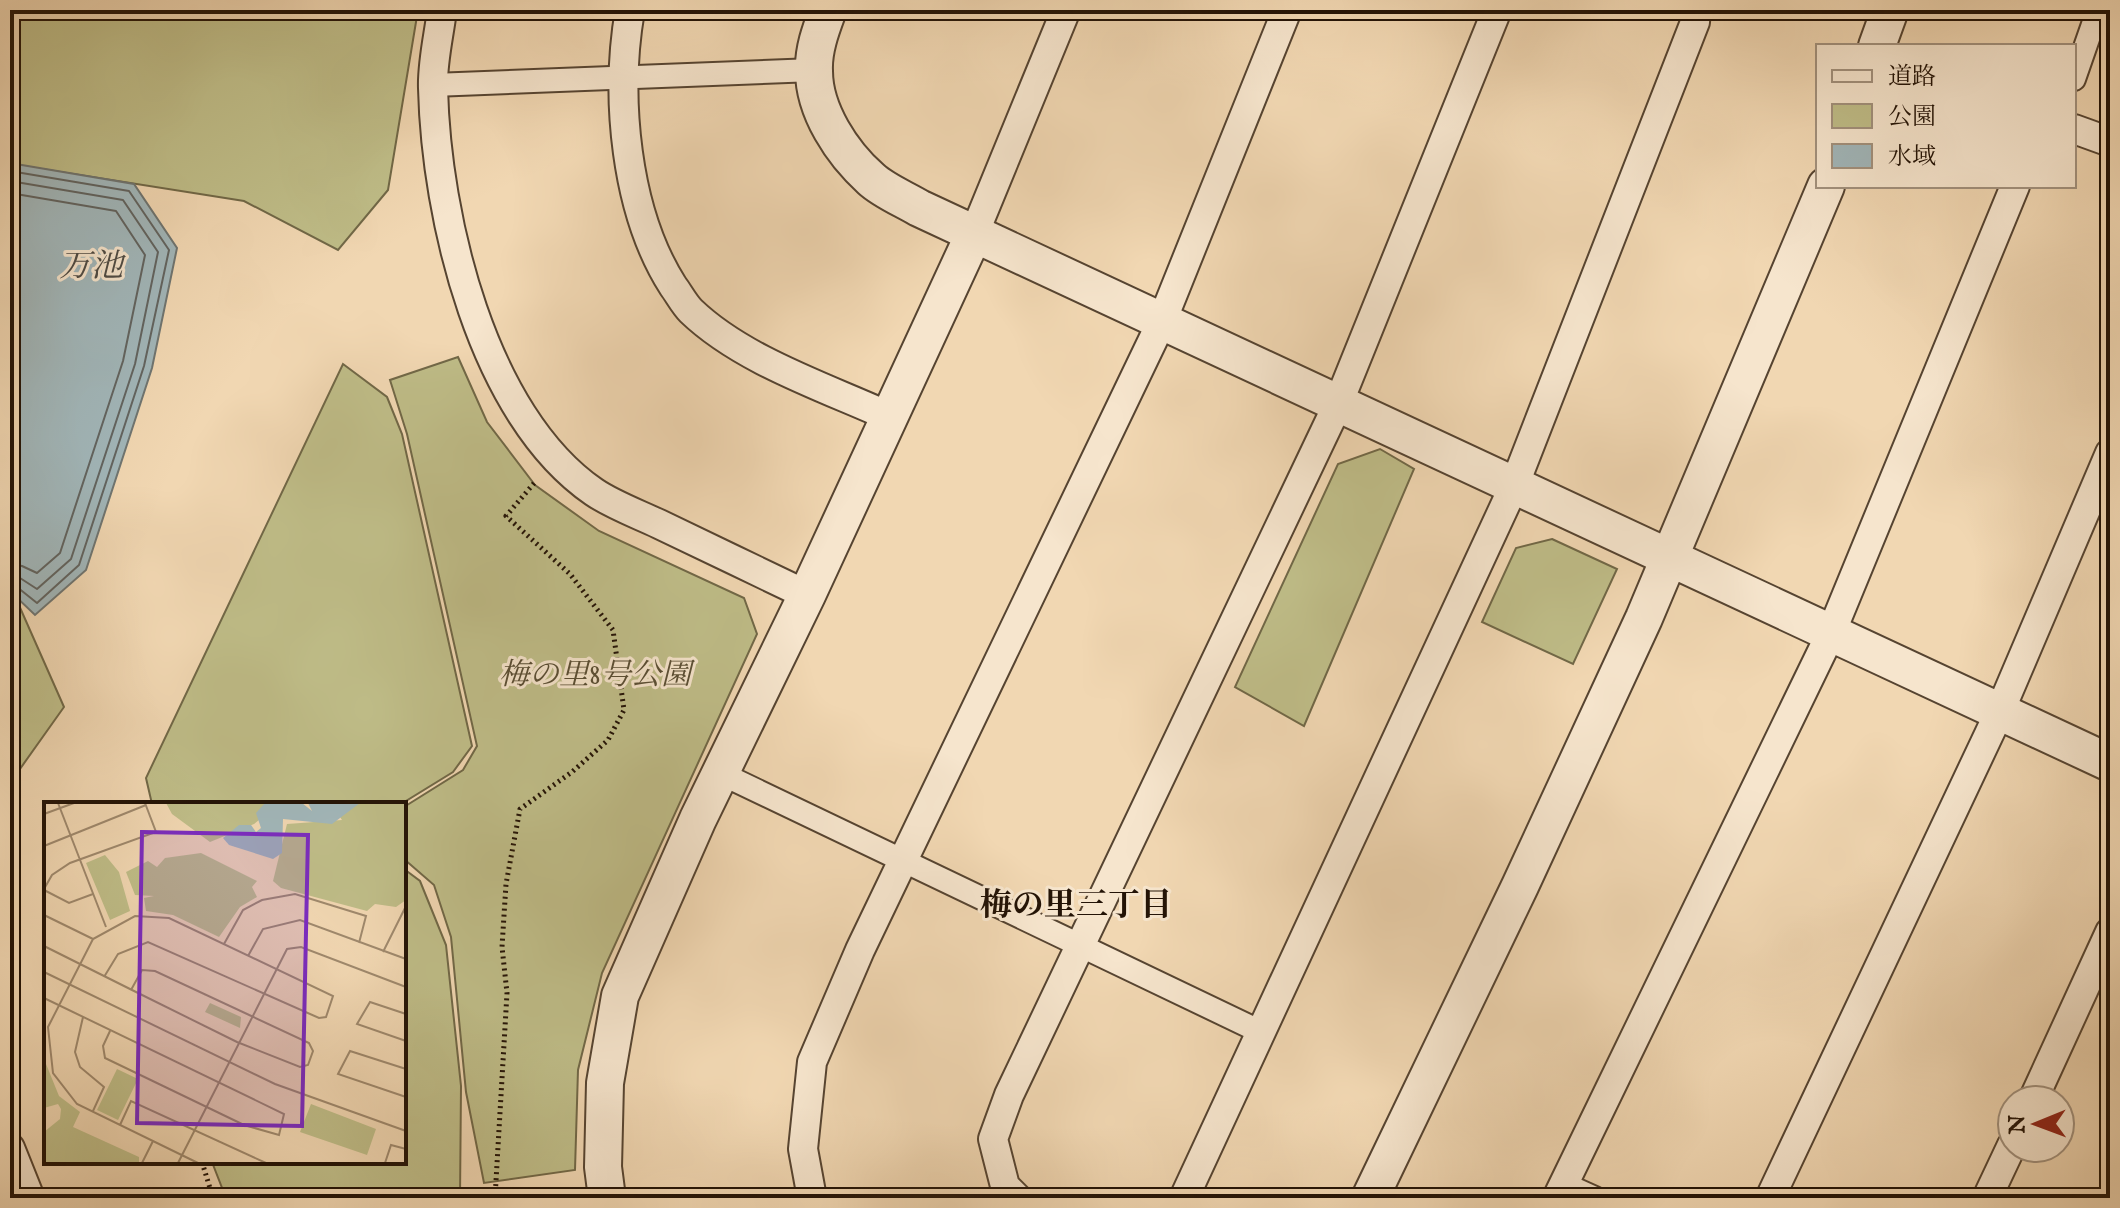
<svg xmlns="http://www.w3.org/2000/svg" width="2120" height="1208" font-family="'IM FELL English','Noto Serif JP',serif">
  <rect width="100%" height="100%" fill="#f1d7b2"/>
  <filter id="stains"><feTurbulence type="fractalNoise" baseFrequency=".0025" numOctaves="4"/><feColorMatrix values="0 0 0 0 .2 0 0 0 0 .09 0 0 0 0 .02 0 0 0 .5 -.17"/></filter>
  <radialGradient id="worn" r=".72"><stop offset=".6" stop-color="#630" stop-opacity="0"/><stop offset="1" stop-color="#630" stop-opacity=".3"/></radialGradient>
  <path fill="#bfbd88" stroke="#716847" stroke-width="2" d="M10,10H418L388,190L338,250L244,201L10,164Z
    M458,357L487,422L535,485L599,531L744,598L757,634L602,973L578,1070L575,1170L484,1183L466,1092L451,937L434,885L404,859V807L463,770L477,746L407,434L390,380Z
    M343,364L387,397L402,434L472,746L453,772L401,804H152L146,778Z
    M1380,449L1414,469L1304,726L1235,687L1338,464Z
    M1552,539L1617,569L1573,664L1482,622L1516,548Z
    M10,585L64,707L10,783Z
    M404,869L420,881L446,945L461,1086L460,1198H226L212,1162H404Z"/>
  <path fill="#a1b6b9" stroke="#6f7571" stroke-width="2" d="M10,163L134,184L177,248L152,368L86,570L35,615L10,591Z"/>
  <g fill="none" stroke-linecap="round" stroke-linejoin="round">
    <path stroke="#626460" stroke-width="2" d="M10,171L129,191L169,250L144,366L79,565L37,603L17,587L10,586
      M10,181L123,200L158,252L135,364L71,559L37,589L20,578L10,576
      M10,193L116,211L145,255L123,361L60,553L37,573L22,566L10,564"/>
    <g stroke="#564431" stroke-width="26">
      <path id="pedestrian" d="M2074,79L2098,10
        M433,85L814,70
        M720,773L1261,1032
        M1564,1184L1595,1198"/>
    </g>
    <g stroke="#564431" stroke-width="32">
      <path id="minor" d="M442,10C439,35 432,63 433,88C436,217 482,415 594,492C613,505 638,514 659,524C708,548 758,571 807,595
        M630,10C615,96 625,211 673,286C679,294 684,304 691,311C742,360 824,387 888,416
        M2074,129L2110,142
        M974,234L1066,10
        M2033,1100L2110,932
        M10,1148L30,1198
        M812,1198L803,1149L812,1062L860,950L1162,321L1287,10
        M1017,1198L1005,1186L993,1139L1009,1095L1338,404L1497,10
        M1184,1198L1514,486L1695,22L1696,10
        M1557,1198L1831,633L2015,186
        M1770,1198L2000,711L2110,453
        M1987,1198L2012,1145"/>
    </g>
    <g stroke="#564431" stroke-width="40">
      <path id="tertiary" d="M828,10C821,29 813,50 814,71C814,111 842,153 871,179C884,191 904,199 919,208L2110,763
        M1877,46L1890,10
        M607,1198L603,1167L605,1083L620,996L698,819L807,595L974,234
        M1370,1198L1520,886L1644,618L1826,186"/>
    </g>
    <path stroke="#231306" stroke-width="5" stroke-dasharray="2 4" stroke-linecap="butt" d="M202,1162L213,1198
      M495,1198L507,993L502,947L506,884L520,809L572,772L608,740L624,710L613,630L570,574L506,516L536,481"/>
    <use href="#pedestrian" stroke="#f6e5cd" stroke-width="22"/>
    <use href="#minor" stroke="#f6e5cd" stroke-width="28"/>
    <use href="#tertiary" stroke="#f6e5cd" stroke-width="36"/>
  </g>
  <g text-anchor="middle" stroke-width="6" stroke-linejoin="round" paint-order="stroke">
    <g font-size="30" font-style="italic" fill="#5a4e34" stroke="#f6e5cd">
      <text x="595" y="684">梅の里8号公園</text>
    </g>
    <g font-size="32" font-style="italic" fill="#4f4c45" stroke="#f6e5cd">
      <text x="91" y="276">万池</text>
    </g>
    <g font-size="32" font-weight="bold" fill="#231306" stroke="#f6e5cd">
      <text x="1076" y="915">梅の里三丁目</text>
    </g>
  </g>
  <g transform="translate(44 802)">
    <rect width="362" height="362" fill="#f1d7b2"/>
    <path d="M122,1H236L210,22L166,40L128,12ZM294,1H362V98L352,105L331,102L323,109L237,86L229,79L243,22L298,18L290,6ZM157,51L213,79L208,85L213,95L196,105L175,135L129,113L102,109L100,96L110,94L91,93L82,70L104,59L113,65L121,56ZM61,53L75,70L86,109L66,118L42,61ZM166,201L197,215L196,226L161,210ZM0,257L15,294L36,310L29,325L95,355V361H0V330L16,317L17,307L14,302L0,306ZM73,267L94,277L74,318L53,308ZM267,302L332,327L323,353L256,330Z" fill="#bfbd88"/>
    <path d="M221,1H258L268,9L264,1H316L288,22L239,17L238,51L229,57L185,43L179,36L195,23H207L212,30L217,26L212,11Z" fill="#a1b6b9"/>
    <path fill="none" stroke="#9f896d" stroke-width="2" d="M14,1L62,125M0,12L30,1M0,44L102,3M0,87L8,73L26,61L112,30L101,1M0,88L25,101L49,92M0,113L49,137M180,142L199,108L218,98L251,92L322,114L315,141M0,144L88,188L193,240L256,265L264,263L269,249L265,241L111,169L98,168L87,188M339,150L362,104M204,154L219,127L256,118L362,157M0,170L231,282L362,329M60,175L74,152L104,140L275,216L282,215L289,194L125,116L91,114L49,137L4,225L9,271L33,302L154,361M0,196L240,312L235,333L200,323L61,256L59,244L66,229M362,212L326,200L313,222L362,239M39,215L31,250L36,265L60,285L49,309M362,267L306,249L294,272L362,295M76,323L87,299L222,361M98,361L109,339M134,361L243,147L257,145L362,185M341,361L347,343L362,347"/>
    <path fill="#7b2cbf" fill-opacity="0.15" stroke="#7b2cbf" stroke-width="4" d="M98,30L264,33L258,324L93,321Z"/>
    <rect width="362" height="362" fill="none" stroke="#231306" stroke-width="4"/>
  </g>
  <rect width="2120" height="1208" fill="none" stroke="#f1d7b2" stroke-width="40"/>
  <rect x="12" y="12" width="2096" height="1184" fill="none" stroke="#231306" stroke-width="4"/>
  <rect x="20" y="20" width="2080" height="1168" fill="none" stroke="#231306" stroke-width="2"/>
  <rect x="1816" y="44" width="260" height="144" fill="#f6e5cd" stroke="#a2917d" stroke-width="2"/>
  <rect x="1832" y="70" width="40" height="12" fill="#f6e5cd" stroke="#a2917d" stroke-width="2"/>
  <text x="1888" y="84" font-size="24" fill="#231306">道路</text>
  <rect x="1832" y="104" width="40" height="24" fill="#bfbd88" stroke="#a2917d" stroke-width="2"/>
  <text x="1888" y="124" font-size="24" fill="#231306">公園</text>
  <rect x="1832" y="144" width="40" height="24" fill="#a1b6b9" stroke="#a2917d" stroke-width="2"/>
  <text x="1888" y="164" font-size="24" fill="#231306">水域</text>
  <g transform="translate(2036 1124) rotate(269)"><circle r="38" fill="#f6e5cd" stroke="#a2917d" stroke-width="2"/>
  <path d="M0-6L14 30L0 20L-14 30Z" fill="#8f2418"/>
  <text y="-12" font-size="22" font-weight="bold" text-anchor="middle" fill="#231306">N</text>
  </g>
  <rect width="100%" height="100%" filter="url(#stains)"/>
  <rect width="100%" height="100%" fill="url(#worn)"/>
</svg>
